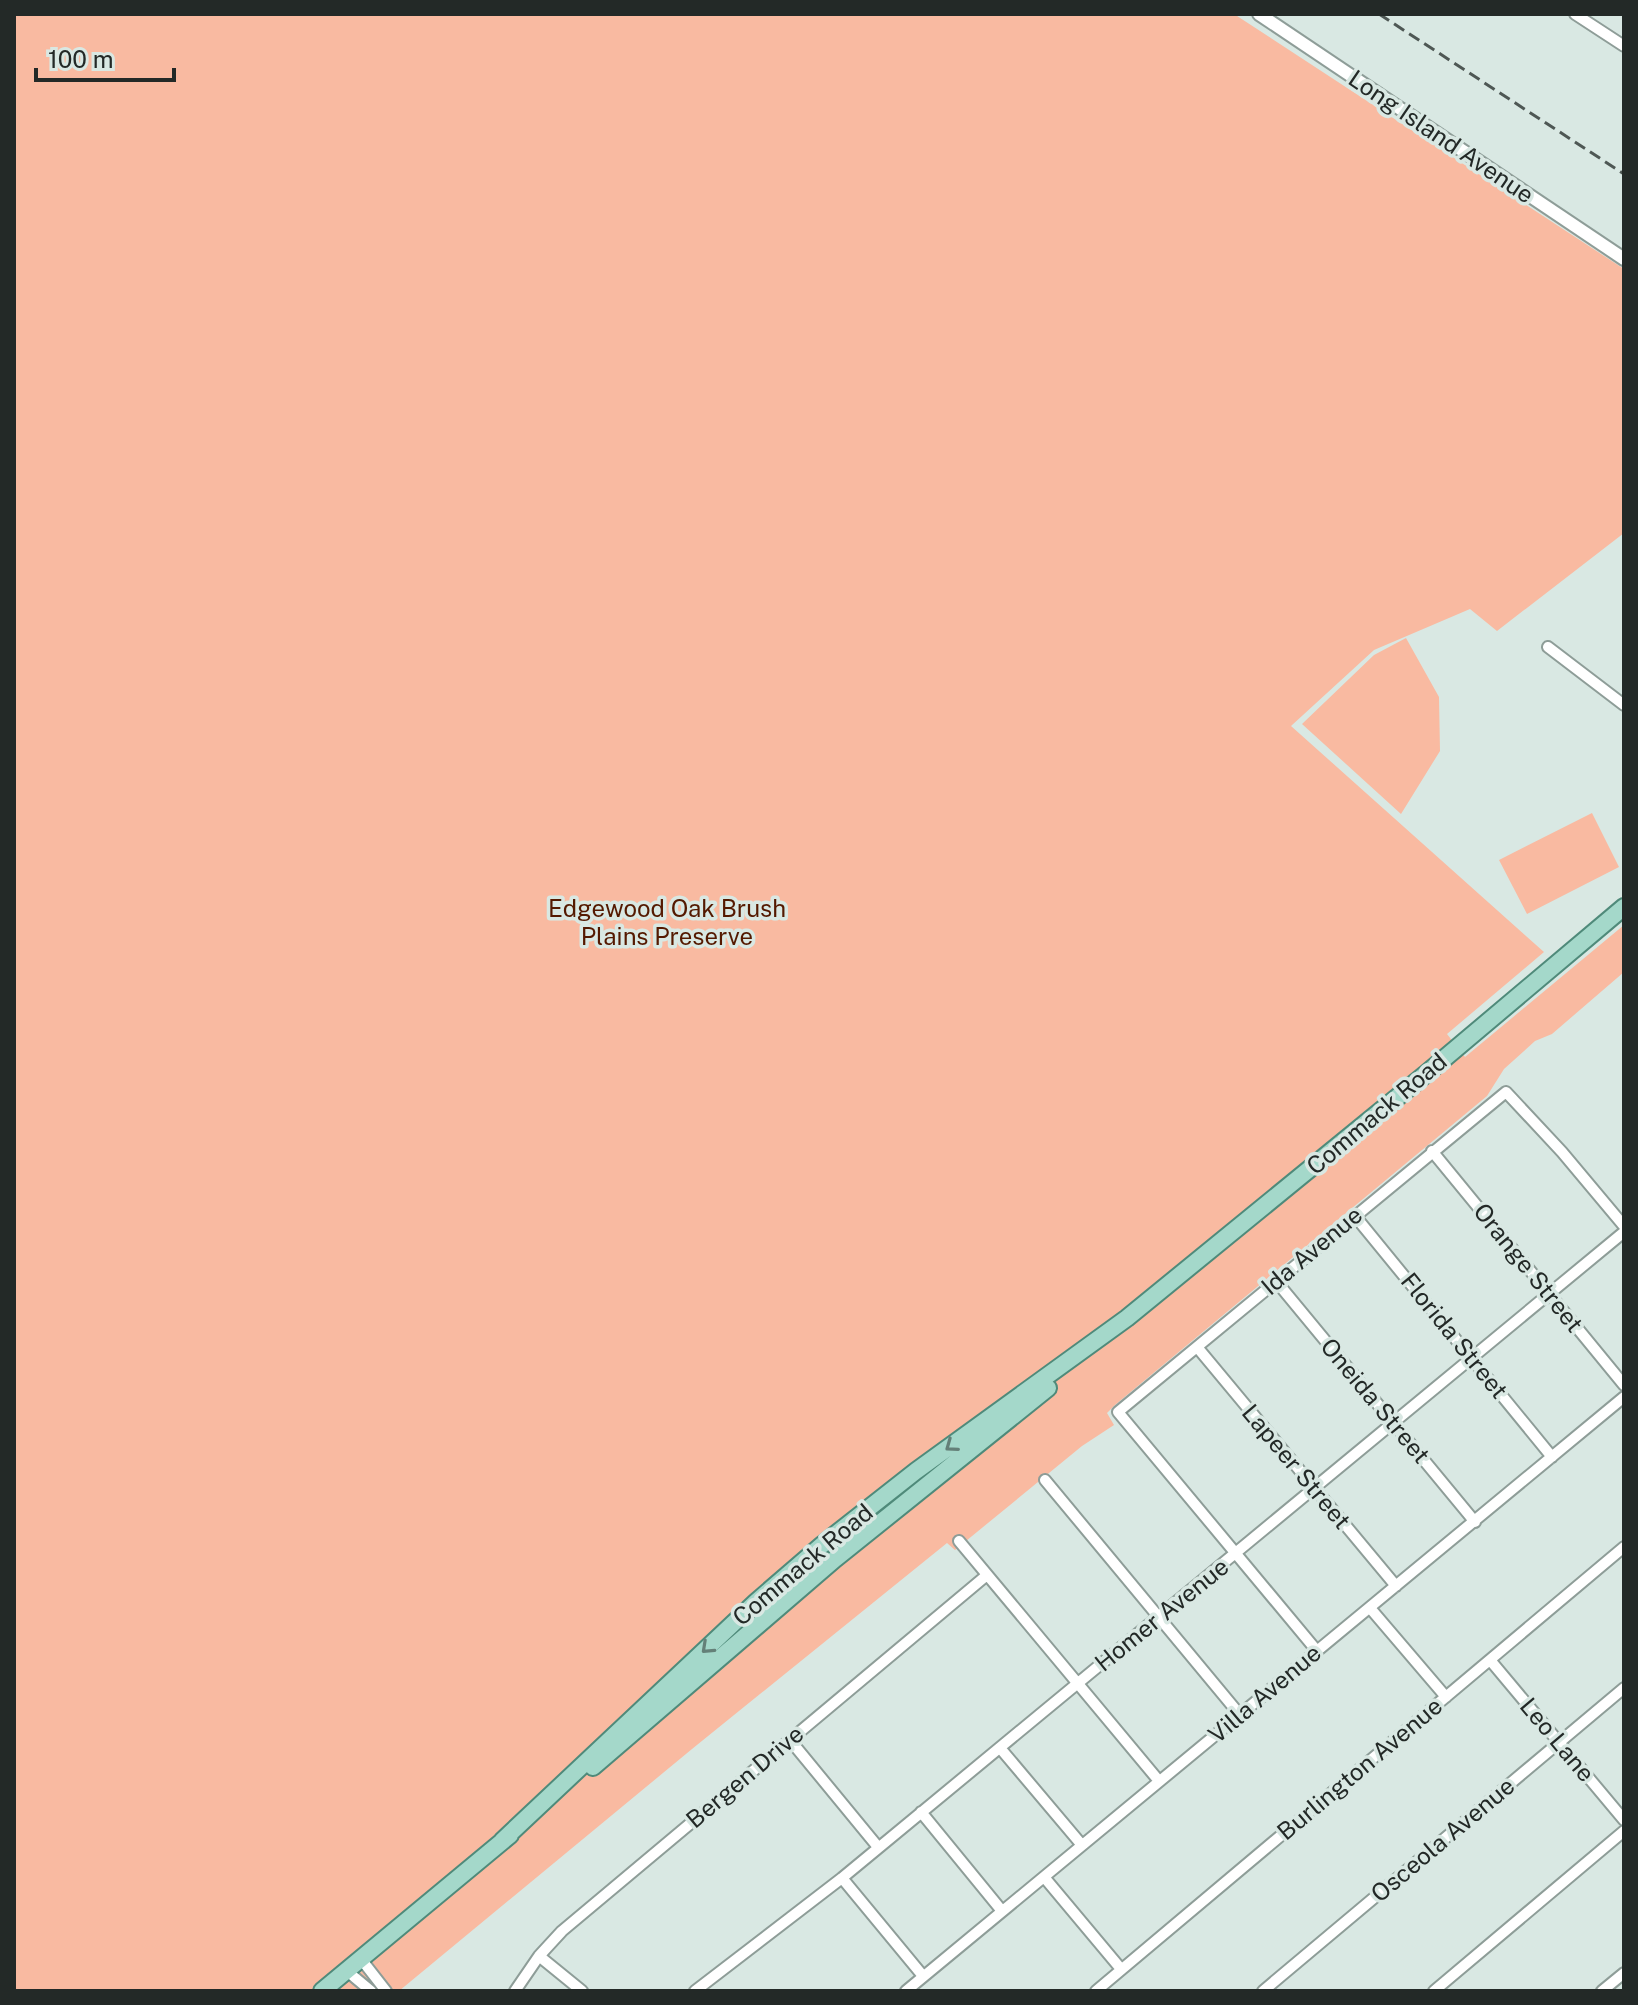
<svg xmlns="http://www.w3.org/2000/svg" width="1638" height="2005" font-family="'Public Sans',sans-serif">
  <rect width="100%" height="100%" fill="#d9e8e3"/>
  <path fill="#f9baa1" d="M14,14H1234L1624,269V533L1497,631L1470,609L1374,650L1291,726L1544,952L1447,1034L1465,1057L1624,925V972L1552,1034L1535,1041L1504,1069L1487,1096L1115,1405L1107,1413L1114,1425L1082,1446L955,1550L947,1543L692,1749L399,1991H14Z
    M1406,638L1439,697L1440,751L1401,814L1302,724L1374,655Z
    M1592,813L1619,867L1527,914L1499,860Z"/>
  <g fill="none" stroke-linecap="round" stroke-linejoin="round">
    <g stroke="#8e9d98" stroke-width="14">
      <path id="minor" d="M1575,14L1624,46
        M1548,647L1624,705
        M1432,1151L1624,1385
        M1355,1216L1552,1457
        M1276,1281L1475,1522
        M1197,1347L1396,1586
        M1045,1480L1240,1715
        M959,1541L1159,1781
        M1370,1608L1446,1697
        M1317,1651L1118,1412L1506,1092L1562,1152L1624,1226
        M1490,1660L1624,1820
        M790,1740L878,1847
        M1000,1748L1081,1844
        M921,1812L1002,1911
        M1044,1877L1121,1969
        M842,1878L923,1976
        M539,1956L582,1991
        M361,1959L386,1991
        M347,1971L371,1991
        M515,1991L539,1956L562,1931L987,1575
        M695,1991L842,1878L1624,1232
        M906,1991L1624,1397
        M1096,1991L1624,1547
        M1263,1991L1624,1688
        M1434,1991L1624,1831
        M1602,1991L1624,1973"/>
    </g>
    <g stroke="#8e9d98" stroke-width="16">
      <path id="tertiary" d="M1259,14L1624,259"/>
    </g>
    <g stroke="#4f8a7a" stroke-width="20">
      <path id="primary" d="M593,1767L835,1559L1048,1388
        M502,1841L756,1602L822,1545L916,1471L1127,1318L1427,1073L1624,907
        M322,1991L510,1835"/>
    </g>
    <use href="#minor" stroke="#fff" stroke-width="10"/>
    <use href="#tertiary" stroke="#fff" stroke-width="12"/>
    <use href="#primary" stroke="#a4d8ca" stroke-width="16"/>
    <path stroke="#4e5754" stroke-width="3" stroke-dasharray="12 6" stroke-linecap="butt" d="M1379,14L1624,174"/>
  </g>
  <defs><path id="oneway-chevron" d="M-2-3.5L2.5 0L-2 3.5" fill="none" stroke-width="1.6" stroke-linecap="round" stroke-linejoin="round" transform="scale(2)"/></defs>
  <g stroke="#648078">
    <use href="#oneway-chevron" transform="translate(951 1446) rotate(144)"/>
    <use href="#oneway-chevron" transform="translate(707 1648) rotate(137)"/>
  </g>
  <g text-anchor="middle" stroke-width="7" stroke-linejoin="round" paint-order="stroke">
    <g font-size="24" fill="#232927" stroke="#d9e8e3">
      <text transform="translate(1441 137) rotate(34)" y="8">Long Island Avenue</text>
      <text transform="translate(1377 1114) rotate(-40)" y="8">Commack Road</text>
      <text transform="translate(1312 1251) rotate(-40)" y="8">Ida Avenue</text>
      <text transform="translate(1528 1268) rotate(51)" y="8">Orange Street</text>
      <text transform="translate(1454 1336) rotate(51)" y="8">Florida Street</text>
      <text transform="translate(1375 1401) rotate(50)" y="8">Oneida Street</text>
      <text transform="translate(1296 1467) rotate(50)" y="8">Lapeer Street</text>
      <text transform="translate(803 1565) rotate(-40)" y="8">Commack Road</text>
      <text transform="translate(1162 1615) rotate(-39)" y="8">Homer Avenue</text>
      <text transform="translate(1265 1694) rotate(-40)" y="8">Villa Avenue</text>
      <text transform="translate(1557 1740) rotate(50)" y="8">Leo Lane</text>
      <text transform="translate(1360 1769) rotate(-40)" y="8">Burlington Avenue</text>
      <text transform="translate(745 1777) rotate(-40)" y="8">Bergen Drive</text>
      <text transform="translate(1443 1840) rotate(-40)" y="8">Osceola Avenue</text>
    </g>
    <g font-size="24" fill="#541900" stroke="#d9e8e3">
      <text x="667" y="917">Edgewood Oak Brush<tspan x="667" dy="28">Plains Preserve</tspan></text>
    </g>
  </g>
  <rect width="1638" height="2005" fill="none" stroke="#232927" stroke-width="32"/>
  <path d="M36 68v12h138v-12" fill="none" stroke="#232927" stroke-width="4"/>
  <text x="48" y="68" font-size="24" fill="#232927" stroke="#d9e8e3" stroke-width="6" paint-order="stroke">100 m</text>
</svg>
